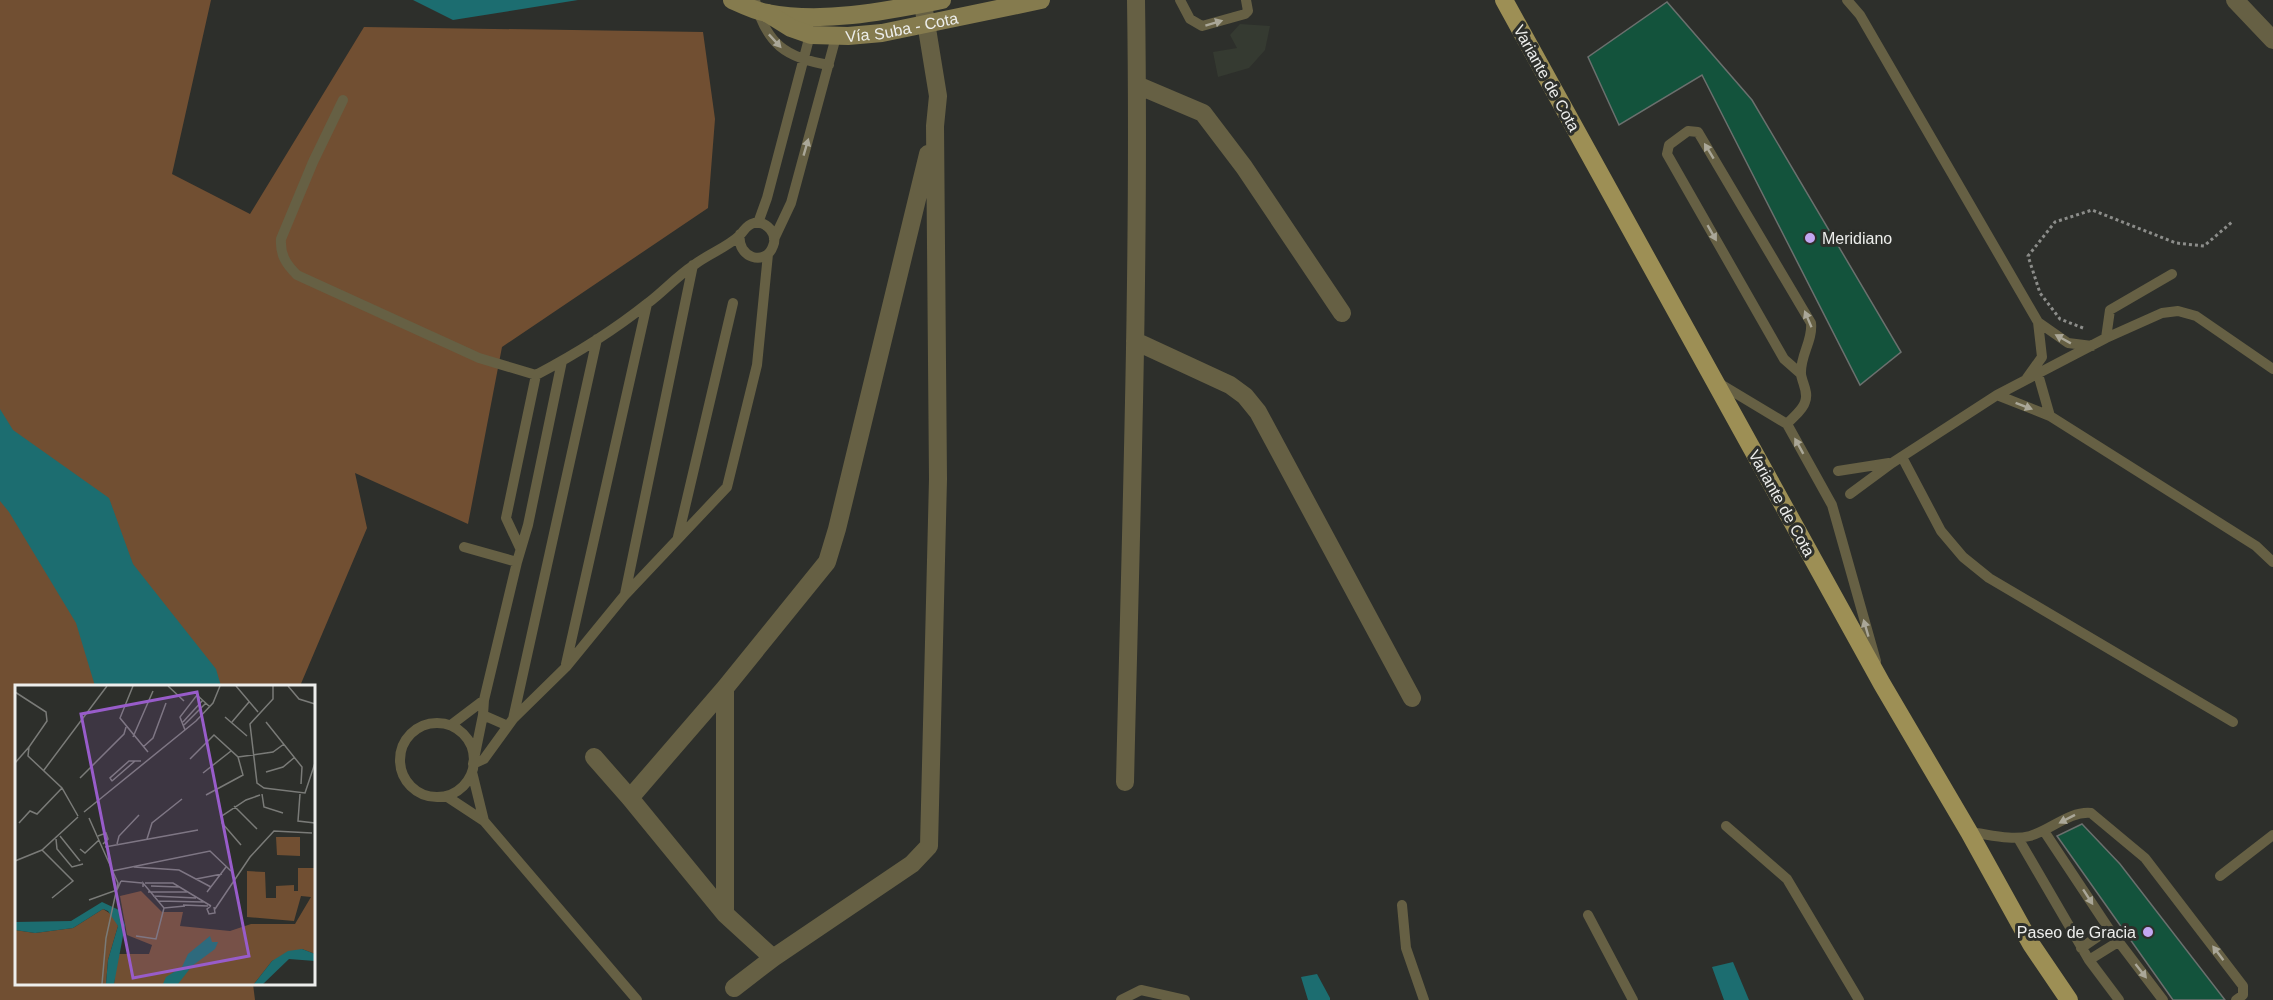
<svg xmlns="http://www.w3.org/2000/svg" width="2273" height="1000" font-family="Arial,sans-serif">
  <rect width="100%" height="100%" fill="#2d2f2b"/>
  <path fill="#353a31" d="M1240,24L1270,26L1265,50L1249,68L1218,77L1213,52L1237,48L1230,35Z"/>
  <path fill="#714f32" d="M0,0H211L172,174L250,214L364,27L703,32L715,119L708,208L502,347L468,524L355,473L367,528L300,686H16V984H253L255,1000H0Z"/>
  <path fill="#1c6d70" d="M413,0H578L453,20Z
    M0,409L13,430L109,498L133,564L216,669L221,686H95L76,623L9,512L0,501Z
    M1733,962L1749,1000H1724L1712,967Z
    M1317,974L1330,998V1000H1308L1301,977Z"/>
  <path fill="#13533c" stroke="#6b706e" stroke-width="1.5" d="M1667,2L1752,100L1901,352L1860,385L1702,75L1619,125L1588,57Z
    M2082,824L2120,864L2225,1000H2173L2057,836Z"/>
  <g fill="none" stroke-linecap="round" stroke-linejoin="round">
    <path stroke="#8c8d8a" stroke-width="3" stroke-dasharray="3 3" stroke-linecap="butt" d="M2083,328L2060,319L2040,293L2028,256L2055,222L2092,210L2176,243L2204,246L2232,222"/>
    <path stroke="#666044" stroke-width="10" d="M755,0C766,44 786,58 829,65
      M1180,0L1190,19L1202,26L1245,14L1248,11L1246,0
      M1847,0L1860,15L2038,322L2042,357L2027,378
      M343,100L313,162L281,239C280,255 286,264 297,275L479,358L536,375C574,355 613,331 648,303C664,291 677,276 694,265C708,254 728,247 740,235C745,230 746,225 754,223C767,221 778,234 773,246C766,267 736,258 740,234
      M758,223L767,198L811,31
      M774,239L791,203L837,33
      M2038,322L2068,343L2092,346
      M2106,338L2110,310L2172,274
      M2038,374L2050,416
      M1717,382L1787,424L1832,505L1876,661
      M1997,395L2050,416L2256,546L2273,562
      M1787,424C1793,417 1803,410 1805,402C1809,392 1802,383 1801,374C1800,355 1813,341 1811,323L1698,132L1688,131L1669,145L1667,154L1784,359L1801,374
      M1902,457L1941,531L1963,557L1989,578L2233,722
      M1838,471L1889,463
      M1850,494L1892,463L1997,395L2106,338L2162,313L2178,311L2196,316L2273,369
      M678,537L733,303
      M464,547L517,562
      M520,548L506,518L536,375
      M625,594L693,265
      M566,664L647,304
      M483,715L508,726
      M513,719L597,339
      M400 760a37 37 0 1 1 74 0a37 37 0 1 1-74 0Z
      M451,725L484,700
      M473,764L484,759L513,719L566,667L624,596L727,487L757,365L768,254
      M473,764L483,715L484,700L517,562L528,525L562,361
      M472,772L484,821
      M446,796L484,821L637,1000
      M1726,826L1787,879L1859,1000
      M2044,831L2109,929L2163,1000
      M1969,832C1988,834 2011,841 2030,836C2051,830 2069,811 2091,813L2145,858L2243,986V995L2236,1000
      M2018,838L2089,960L2119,1000
      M2220,876L2273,835
      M1402,905L1406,948L1424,1000
      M1588,915L1633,1000
      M2081,948L2109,929
      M2089,960L2118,942
      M1121,1000L1141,990L1185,1000"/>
    <path stroke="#666044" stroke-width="18" d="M2235,0L2273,40
      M1137,85L1203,113L1244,167L1342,313
      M1135,341L1230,385L1245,396L1258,412L1412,698
      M594,757L630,798L725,914L773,958
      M1125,782C1131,521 1140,261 1136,0
      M630,798L725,688L827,562L837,529L928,154
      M725,914V688
      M734,988L773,958L912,864L929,846L938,479L935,126L938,96L923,4"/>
    <g stroke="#857b4e" stroke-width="18">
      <path d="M732,0C743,5 755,11 767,13C824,24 886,11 942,0"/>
      <path id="s1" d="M767,13L791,28L811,35L848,36L882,33L1041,0"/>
    </g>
    <path stroke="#9d8f55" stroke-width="18" d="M1504,0L1882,684L1969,832L2031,944L2069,1000"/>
  </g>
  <defs><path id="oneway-solid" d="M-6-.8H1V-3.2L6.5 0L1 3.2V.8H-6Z" transform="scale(1.5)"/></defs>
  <g fill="#aaa798">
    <use href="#oneway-solid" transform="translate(1214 23) rotate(-17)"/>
    <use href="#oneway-solid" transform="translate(775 41) rotate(47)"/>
    <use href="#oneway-solid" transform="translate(806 147) rotate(-74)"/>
    <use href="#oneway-solid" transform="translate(1709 151) rotate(-121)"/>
    <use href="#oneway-solid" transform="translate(1712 233) rotate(60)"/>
    <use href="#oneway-solid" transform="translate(1808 319) rotate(-113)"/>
    <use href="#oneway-solid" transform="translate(2063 339) rotate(-151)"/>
    <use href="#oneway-solid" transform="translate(2024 406) rotate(21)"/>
    <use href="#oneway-solid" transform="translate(1799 446) rotate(-119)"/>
    <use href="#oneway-solid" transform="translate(1866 628) rotate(-106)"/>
    <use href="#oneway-solid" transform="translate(2067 819) rotate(153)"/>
    <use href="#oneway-solid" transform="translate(2088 897) rotate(57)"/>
    <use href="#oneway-solid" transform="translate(2218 953) rotate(-127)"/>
    <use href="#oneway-solid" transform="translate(2141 971) rotate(52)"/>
  </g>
  <g fill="#c3a7f2" stroke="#2d2f2b" stroke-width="2">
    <circle cx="1810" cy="238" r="6"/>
    <circle cx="2148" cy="932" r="6"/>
  </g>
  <g text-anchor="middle" stroke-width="6" stroke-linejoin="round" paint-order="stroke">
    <g font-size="16" fill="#edeeec" stroke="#2d2f2b">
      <text dy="6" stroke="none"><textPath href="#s1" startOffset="141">Vía Suba - Cota</textPath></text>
      <text transform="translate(1547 78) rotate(61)" y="6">Variante de Cota</text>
      <text transform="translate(1782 503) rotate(61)" y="6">Variante de Cota</text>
    </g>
    <g font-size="16" fill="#edeeec" stroke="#2d2f2b" text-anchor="start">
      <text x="1822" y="244">Meridiano</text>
      <text x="2136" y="938" text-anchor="end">Paseo de Gracia</text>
    </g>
  </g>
  <g transform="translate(15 685)">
    <rect width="300" height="300" fill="#2d2f2b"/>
    <path d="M261,152H285V171L262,170ZM283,183H300V269L287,264L257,276L239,299H99L102,269H134L137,260L112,250L105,211L126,206L147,227H168L165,241L215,246L236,239H280L296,212L286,211L279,236L232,232V186L250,187L251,213H261V201L279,200V206H283ZM88,224L99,231L103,241L93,275L91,299H0V245L20,248L58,243Z" fill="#714f32"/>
    <path d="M87,217L104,225L110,240L99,299H91L93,275L103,241L93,226L88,224L58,243L20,248L0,245V237L56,236ZM195,251L197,257H203L200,264L177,281L163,299H148L151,292L167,282L173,269ZM287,264L300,269V276L274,274L248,299H239L257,276L273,266Z" fill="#1c6d70"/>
    <path fill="none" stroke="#7a7b78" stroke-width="1.5" d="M118,1L105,33L133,67M153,1L169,16M221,1L243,27M258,1V14L235,39L242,98L249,103L290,108L300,78M273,1L284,14L300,19M0,7L31,27L32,36L14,62L13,71L47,103L63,131M210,32L232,51M168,37L188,15M217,37L234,17M251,37L287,82L286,99M169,40L191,18M170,45L165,32L182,10L195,22M118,52L138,6M128,62L138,53L151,18M223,72L258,67L269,59M175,74L199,50L223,72L228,90L191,110M0,78L14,62M29,85L92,1M251,87L268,82L280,72M188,88L216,66M65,93L109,49L111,42M97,96L95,93L114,76H126M97,96L120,76M247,109L249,122L268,128M285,109L283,136L300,138M219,121L242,144M69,127L181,36L198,18L205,1M74,133L103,198L91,253L87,299M4,138L15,126L22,129L47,103M45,151L65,176M83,151L91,148L93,154L88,159M41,154L42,164L57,182L68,179M132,154L137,138L167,114M102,159L104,151L124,130M226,160L207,138V131L231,115L245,110M90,162L183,145M65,164L70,168L84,155M27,165L58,196L37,213M0,176L27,165L63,132M119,182L164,185L196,202M97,186L195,166L216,186M181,194L207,189M106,196L127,198M130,198H158L196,221M136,201L164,202M128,202V198L149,223L170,221M133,207H172M192,207L211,182M138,211L181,213M74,215L102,205L106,196M143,216L189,217M168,220L193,221M196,221L192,224L194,229L200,228L199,222M200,224L235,172L259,146L297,148M121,251L141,254L149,223"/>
    <path fill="#985cca" fill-opacity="0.15" stroke="#985cca" stroke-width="3" d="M182,7L234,271L118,293L66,29Z"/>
    <rect width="300" height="300" fill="none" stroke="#edeeec" stroke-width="3"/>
  </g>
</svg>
